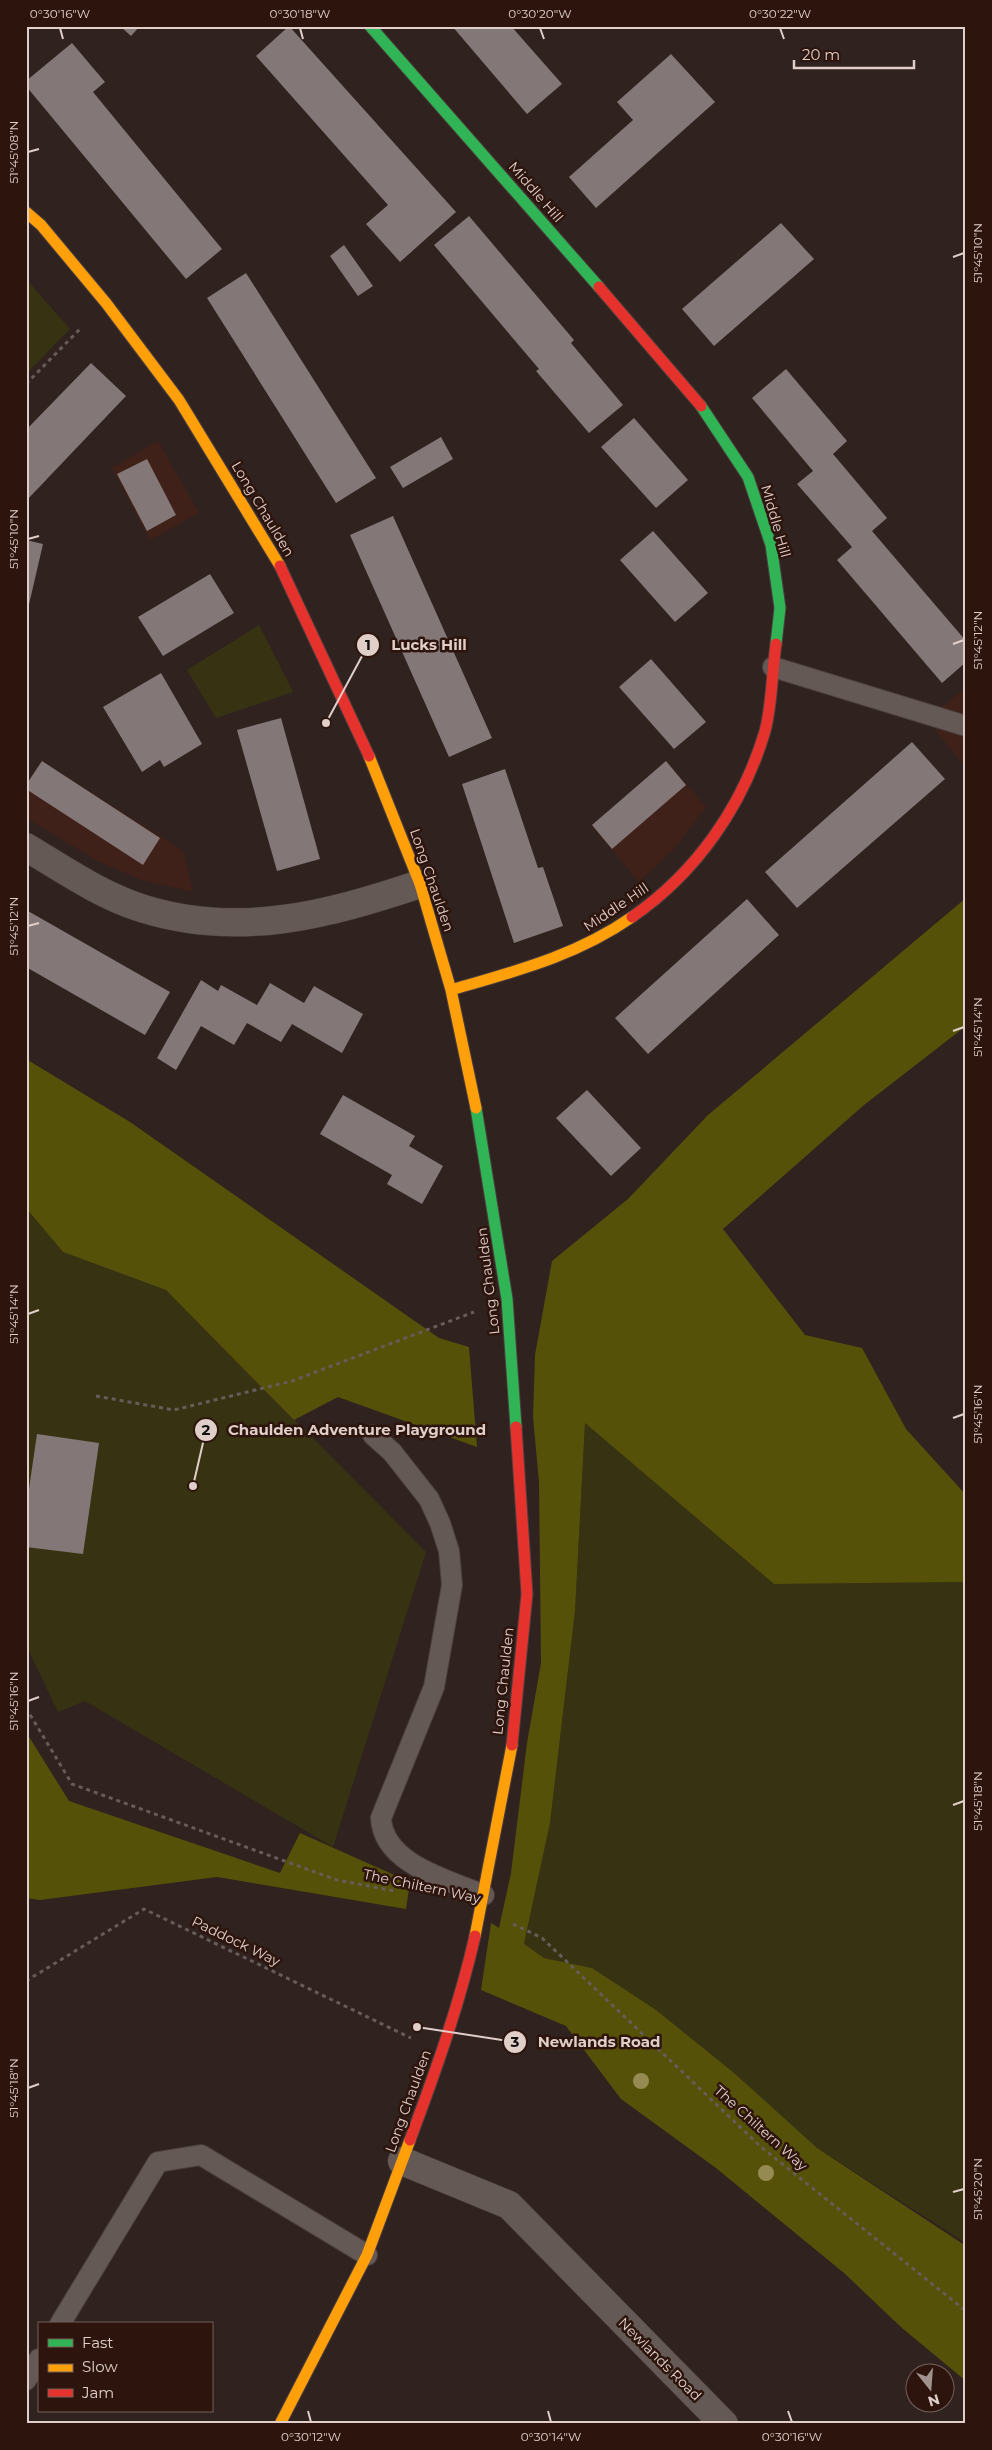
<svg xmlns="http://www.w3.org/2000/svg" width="992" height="2450" font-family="Montserrat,sans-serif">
  <rect width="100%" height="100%" fill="#30221f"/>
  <path fill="#402119" d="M158,441L199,513L150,540L112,468Z
    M966,688V768L936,731L935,712Z
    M42,761L183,851L193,892L142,880L98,861L26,818V785Z
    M666,761L706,807L673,850L639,882L592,826Z"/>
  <path fill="#373312" d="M26,279L70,329L26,374Z
    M259,625L293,692L216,718L187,670Z
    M26,1208L63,1252L166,1290L426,1552L333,1847L85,1701L58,1712L26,1645Z
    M585,1423L774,1584L966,1582V2243L817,2148L592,1968L544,1958L524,1945L550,1823L575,1611Z"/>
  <path fill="#565108" d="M966,898V1026L864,1105L723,1229L805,1335L862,1348L906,1429L966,1495V1582L774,1584L585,1423L575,1611L550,1823L524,1944L544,1958L592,1968L656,2010L734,2073L817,2148L966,2246V2381L902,2328L844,2273L716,2168L621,2099L566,2026L481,1990L491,1923L499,1928L511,1873L527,1743L541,1663L539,1482L533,1417L535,1355L552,1261L628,1199L708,1115Z
    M26,1059L130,1122L439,1338L469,1347L477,1447L338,1397L294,1420L166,1290L63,1252L26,1208Z
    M26,1732L69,1801L280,1873L300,1833L410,1882L406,1909L217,1877L40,1900L26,1898Z"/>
  <path fill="#847777" d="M120,26H140L131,36Z
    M289,26L456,212L400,262L366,224L388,205L256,56Z
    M452,26H511L562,84L527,114Z
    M72,43L105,82L93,92L222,249L186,279L26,86V81Z
    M671,54L715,102L596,208L569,177L633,120L617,102Z
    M469,216L574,340L571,343L623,405L589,433L536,371L539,369L434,245Z
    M781,223L814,259L714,346L682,309Z
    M344,245L373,286L358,296L330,256Z
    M246,273L376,478L336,503L207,298Z
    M91,363L126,396L26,501V430Z
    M786,369L847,441L833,454L887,518L872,531L966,641V662L942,683L837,560L852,547L797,484L813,471L752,398Z
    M634,418L688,480L656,508L601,447Z
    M441,437L453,459L403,488L390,467Z
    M147,459L176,515L147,531L117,474Z
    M393,516L492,738L449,757L350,535Z
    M653,531L708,593L675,622L620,560Z
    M26,540L43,544L27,613H26Z
    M210,574L234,613L163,656L138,617Z
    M651,659L706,722L674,749L619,687Z
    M161,673L202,744L164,767L160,760L142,772L103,707Z
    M281,718L320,859L277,871L237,730Z
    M912,742L945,779L797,908L765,872Z
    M42,761L160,838L143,865L26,789V785Z
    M666,761L686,785L612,849L592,825Z
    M505,769L538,868L543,867L563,926L514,943L462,784Z
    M747,899L779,935L648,1054L615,1018Z
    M28,911L170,992L145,1035L26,967Z
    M201,980L218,991L221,985L257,1005L270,983L304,1003L314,986L363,1014L342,1053L292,1024L281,1042L247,1023L234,1045L201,1026L176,1070L157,1058Z
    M587,1090L641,1148L611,1176L556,1118Z
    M343,1095L415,1136L409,1146L443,1166L422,1204L387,1184L392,1175L320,1134Z
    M37,1434L99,1443L83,1554L26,1547V1509Z"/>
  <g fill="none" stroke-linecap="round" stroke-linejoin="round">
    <g stroke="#4b3e3d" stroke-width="22">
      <path id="lane" d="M773,667L966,726
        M373,1435L392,1452L429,1499L440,1523L449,1551L452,1585L434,1687L381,1818C383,1864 448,1880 484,1895
        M60,2324L158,2162L201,2155L367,2255
        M26,2380L39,2359"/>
    </g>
    <g stroke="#4b3e3d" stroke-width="29">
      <path id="street" d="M26,847C63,869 100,895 141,908C238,939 327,915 420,884
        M402,2161L509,2205L724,2424"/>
    </g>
    <g stroke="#4b3e3d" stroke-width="13">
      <path id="fast" d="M370,26L599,287
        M701,406L748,477L771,545L780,608L776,644
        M476,1108L507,1299L516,1427"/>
    </g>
    <g stroke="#4b3e3d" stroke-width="13">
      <path id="slow" d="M26,212L41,225L106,303L179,400L280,566
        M369,756L420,884L451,990L476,1108
        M451,990C516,971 576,956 632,917
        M475,1936L512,1745
        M280,2424L367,2255L410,2140"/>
    </g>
    <g stroke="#4b3e3d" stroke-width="13">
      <path id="jam" d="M599,287L701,406
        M280,566L369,756
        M632,917C696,873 743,806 765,731C772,706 772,671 776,644
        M512,1745L527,1594L516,1427
        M410,2140C435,2073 459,2006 475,1936"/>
    </g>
    <path stroke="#675c5a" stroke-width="3" stroke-dasharray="4 4" stroke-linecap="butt" d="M26,384L81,328
      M96,1396L174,1410L292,1381L474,1312
      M26,1708L72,1784L337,1880L395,1891
      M513,1924L542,1938L761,2147L966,2311
      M26,1981L144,1909L411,2038"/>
    <use href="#lane" stroke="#655956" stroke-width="20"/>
    <use href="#street" stroke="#655956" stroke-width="28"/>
    <use href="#fast" stroke="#30b455" stroke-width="11"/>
    <use href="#slow" stroke="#ff9f0a" stroke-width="11"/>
    <use href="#jam" stroke="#e5322d" stroke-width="11"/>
  </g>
  <g fill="#958b52">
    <circle cx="641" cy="2081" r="8"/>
    <circle cx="766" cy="2173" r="8"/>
  </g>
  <path fill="none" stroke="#e0cec9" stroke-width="2" d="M60,28L63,39M300,28L303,39M540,28L544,39M780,28L784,39M28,152L39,149M953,257L964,253M28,539L39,536M953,644L964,640M28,926L39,923M953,1031L964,1027M28,1314L39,1310M953,1418L964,1414M28,1701L39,1697M953,1805L964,1801M28,2088L39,2084M953,2192L964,2189M308,2411L311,2422M548,2411L551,2422M788,2411L792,2422"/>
  <g text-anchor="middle" stroke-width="5" stroke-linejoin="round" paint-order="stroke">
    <g font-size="14" fill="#e0cec9" stroke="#2d150e">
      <text transform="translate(536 192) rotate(49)" y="5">Middle Hill</text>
      <text transform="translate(263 509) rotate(59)" y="5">Long Chaulden</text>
      <text transform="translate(776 521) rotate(74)" y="5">Middle Hill</text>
      <text transform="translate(432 880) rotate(71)" y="5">Long Chaulden</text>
      <text transform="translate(616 907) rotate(-34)" y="5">Middle Hill</text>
      <text transform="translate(488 1281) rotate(-97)" y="5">Long Chaulden</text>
      <text transform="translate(503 1681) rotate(-84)" y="5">Long Chaulden</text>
      <text transform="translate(422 1886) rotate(12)" y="5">The Chiltern Way</text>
      <text transform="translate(236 1941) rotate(26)" y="5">Paddock Way</text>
      <text transform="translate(408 2101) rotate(-70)" y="5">Long Chaulden</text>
      <text transform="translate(761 2128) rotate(42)" y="5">The Chiltern Way</text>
      <text transform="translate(660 2359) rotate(45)" y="5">Newlands Road</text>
    </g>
  </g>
  <path fill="none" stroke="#e0cec9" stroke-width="2" d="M326 723L368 645M193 1486L206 1430M417 2027L515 2042"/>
  <g fill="#e0cec9" stroke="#2d150e" stroke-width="2">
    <circle cx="326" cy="723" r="5"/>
    <circle cx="193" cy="1486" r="5"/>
    <circle cx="417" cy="2027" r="5"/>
    <circle cx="368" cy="645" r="12"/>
    <circle cx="206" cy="1430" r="12"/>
    <circle cx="515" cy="2042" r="12"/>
  </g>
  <g font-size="15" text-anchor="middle" font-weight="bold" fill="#111">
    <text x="368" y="650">1</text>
    <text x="206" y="1435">2</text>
    <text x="515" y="2047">3</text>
  </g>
  <g font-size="15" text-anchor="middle" font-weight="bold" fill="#e0cec9" stroke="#2d150e" stroke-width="5" stroke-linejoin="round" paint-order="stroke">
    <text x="429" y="650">Lucks Hill</text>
    <text x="357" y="1435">Chaulden Adventure Playground</text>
    <text x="599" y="2047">Newlands Road</text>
  </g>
  <rect width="992" height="2450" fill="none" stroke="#2d150e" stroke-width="55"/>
  <rect x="38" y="2322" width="175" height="90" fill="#2d150e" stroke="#755f59"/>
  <rect x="48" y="2339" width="25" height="8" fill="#30b455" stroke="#755f59"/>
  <text x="82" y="2348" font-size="15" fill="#e0cec9">Fast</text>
  <rect x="48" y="2364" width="25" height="8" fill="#ff9f0a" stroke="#755f59"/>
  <text x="82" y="2372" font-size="15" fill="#e0cec9">Slow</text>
  <rect x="48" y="2389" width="25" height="8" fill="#e5322d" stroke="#755f59"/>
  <text x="82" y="2398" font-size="15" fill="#e0cec9">Jam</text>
  <g transform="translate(930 2388) rotate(163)"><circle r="24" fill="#2d150e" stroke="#755f59"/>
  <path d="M0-4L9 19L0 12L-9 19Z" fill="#a2928e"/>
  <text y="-8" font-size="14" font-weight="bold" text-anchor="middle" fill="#e0cec9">N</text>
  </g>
  <path d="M794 60v8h120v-8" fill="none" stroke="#e0cec9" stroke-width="2.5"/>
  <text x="802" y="60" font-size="15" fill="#e0cec9" stroke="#2d150e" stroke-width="4" paint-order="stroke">20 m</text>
  <rect x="28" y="28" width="936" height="2394" fill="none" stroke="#e0cec9" stroke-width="2"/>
  <g font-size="12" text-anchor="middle" fill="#e0cec9">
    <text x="60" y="18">0°30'16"W</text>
    <text x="300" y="18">0°30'18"W</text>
    <text x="540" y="18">0°30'20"W</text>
    <text x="780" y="18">0°30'22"W</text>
    <text transform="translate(14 152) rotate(-90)" y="4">51°45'08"N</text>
    <text transform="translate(978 253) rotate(-90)" y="4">51°45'10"N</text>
    <text transform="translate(14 539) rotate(-90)" y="4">51°45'10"N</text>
    <text transform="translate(978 640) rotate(-90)" y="4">51°45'12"N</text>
    <text transform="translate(14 926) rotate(-90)" y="4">51°45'12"N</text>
    <text transform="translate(978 1027) rotate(-90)" y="4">51°45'14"N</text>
    <text transform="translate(14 1314) rotate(-90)" y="4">51°45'14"N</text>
    <text transform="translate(978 1414) rotate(-90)" y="4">51°45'16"N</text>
    <text transform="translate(14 1701) rotate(-90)" y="4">51°45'16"N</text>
    <text transform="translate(978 1801) rotate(-90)" y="4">51°45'18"N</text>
    <text transform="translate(14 2088) rotate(-90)" y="4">51°45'18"N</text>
    <text transform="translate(978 2189) rotate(-90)" y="4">51°45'20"N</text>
    <text x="311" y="2441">0°30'12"W</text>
    <text x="551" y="2441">0°30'14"W</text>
    <text x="792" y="2441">0°30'16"W</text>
  </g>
</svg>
